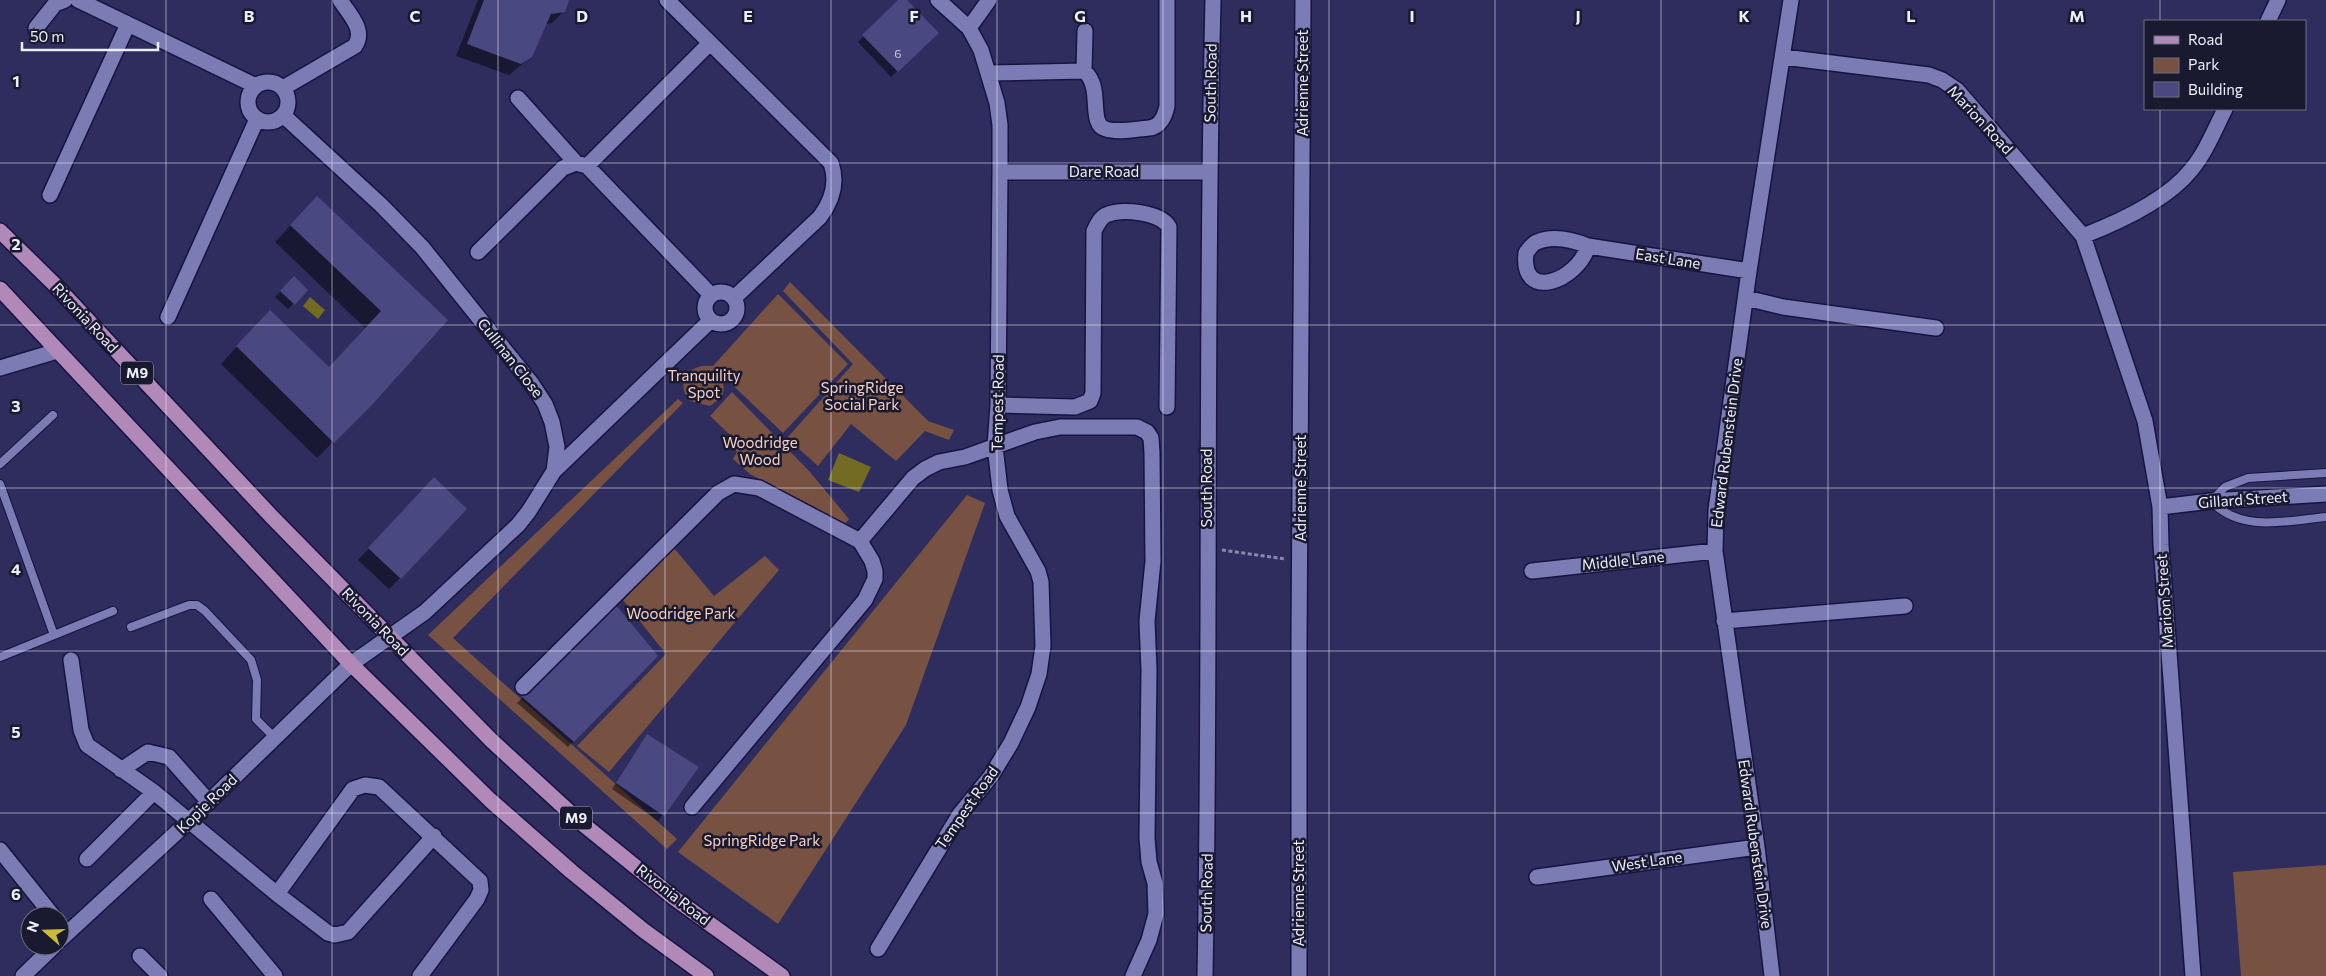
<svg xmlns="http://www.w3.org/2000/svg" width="2326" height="976" font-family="Commissioner,sans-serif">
  <rect width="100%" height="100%" fill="#2f2d5e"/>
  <path fill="#775243" d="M790,282L928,421L954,430L949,440L925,431L896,461L851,424L818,466L787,438L853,364L783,291Z
    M778,294L848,364L783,433L721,374C725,392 727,394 710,406L690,401C688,398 684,393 684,390C679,371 699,364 713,366Z
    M732,392L810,472L849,519L844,525L750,474L733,459L737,452L727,440L730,435L710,416Z
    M678,399L683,403L453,638L677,839L667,849L428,635Z
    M967,495L985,503L906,725L778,924L678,852Z
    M674,548L714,596L765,556L779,570L609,772L577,746L666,654L623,600Z
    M2326,865V976H2241L2233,872Z"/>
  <path fill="#736a23" d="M310,297L325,310L318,319L303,306Z
    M839,453L871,467L859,492L828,480Z"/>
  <path fill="#0007" d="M478,0H568L564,11L552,23L546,24L531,57L509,75L456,56Z
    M900,0H905L937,33L891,77L858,42Z
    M301,214L447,320L370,405L317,458L221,364L253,329L329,368L365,328L275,242Z
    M294,278L307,290L288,309L275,297Z
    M423,491L400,578L389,589L358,560Z
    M615,605L656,655L568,747L517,703Z
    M647,735L698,767L658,821L612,789Z"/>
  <path fill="#494880" d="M484,0H569L565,12L551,14L532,57L521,64L467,44Z
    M898,0H907L939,33L898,72L862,35Z
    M317,196L448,320L371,406L334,443L236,346L270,310L329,367L381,311L290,225Z
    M294,276L308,290L295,305L280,291Z
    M434,477L467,509L401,579L368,548Z
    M615,604L658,656L574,742L521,696Z
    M647,734L699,767L664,816L616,783Z"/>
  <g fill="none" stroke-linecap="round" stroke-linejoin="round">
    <g stroke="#181341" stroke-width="10">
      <path id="lane" d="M0,464L53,415
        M2326,473L2248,478L2225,487L2211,501C2241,533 2287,521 2326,517
        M0,484L54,635
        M131,627L189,605H197L205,611L251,660L257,680L256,719L275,738
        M0,657L113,611"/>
    </g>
    <g stroke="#181341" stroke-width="18">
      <path id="street" d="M78,0L128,24
        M667,0L831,163C838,183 832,201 820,217L734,298
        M2268,21L2278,0
        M36,28L55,4L65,0
        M969,28L989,0
        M1783,57L1929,75L1942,80L1957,90L2083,236L2145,421L2160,507L2161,545L2193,976
        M1084,71L1085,31
        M989,73L1084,71C1104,87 1087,124 1106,129C1118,133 1136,129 1149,128C1160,127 1165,116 1167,106V0
        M248 102a20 20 0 1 1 40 0a20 20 0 1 1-40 0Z
        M283,88L355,46C366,30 349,14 340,0
        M518,98L576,163
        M587,166L711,295
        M1000,172H1208
        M50,195L128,24L256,86
        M2083,236C2119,222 2167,200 2191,170C2206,152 2215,129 2225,109
        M1588,246C1578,281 1520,303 1526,253C1529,249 1533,243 1537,242C1553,235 1573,240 1588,246L1749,271
        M478,252L563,168L576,163L587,166L710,43
        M705 308a16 16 0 1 1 32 0a16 16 0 1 1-32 0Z
        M1746,298L1783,307L1936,328
        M168,317L257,119
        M0,368L57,351
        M998,405L1075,407L1090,401L1093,393L1094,231C1097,225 1100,218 1106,215C1122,208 1160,212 1169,227L1167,407
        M554,471L710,321
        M2160,507L2211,501L2326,494
        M860,541L913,478L925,469L939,462L965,457L1035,432L1060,427H1137L1147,432L1151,438L1152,453L1153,561L1147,621L1149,670L1147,838L1149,862L1155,883L1156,914L1149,940L1133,976
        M1532,571L1715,551
        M1724,621L1905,606
        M71,660L81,730L87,745L154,792L277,894L328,933L335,935L348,932L434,836
        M523,687L718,493L734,484L759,488L860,541L872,561L875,571V579L865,600L692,807
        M121,770L148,752L169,757L209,802
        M0,850L53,916
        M87,859L154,792
        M1537,877L1757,847
        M277,894L353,789L365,785L379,787L480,881L481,890L477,899L420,976
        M211,899L275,976
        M60,940L189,821L351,664L425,612L518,525L529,511L554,471L557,447L552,422L545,404L532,384L422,247L381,205L283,115
        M878,949L960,814L991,776L1011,743L1028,707L1039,674L1043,646L1041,582L1038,571L1007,516L1000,490L995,446L998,405L1000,172V125L997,103L981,50L969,28L938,0
        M140,956L160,976
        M23,976L54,946
        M1299,976V643L1303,0
        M1772,976L1757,847L1715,551L1716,510L1749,271L1791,0"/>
    </g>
    <g stroke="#181341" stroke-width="18">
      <path id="secondary" d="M1205,976C1211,651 1205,325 1213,0"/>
    </g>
    <g stroke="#181341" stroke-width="18">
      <path id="primary" d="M0,231L54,284L271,516L492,741L578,820L674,898L782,976
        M0,289L351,664L490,800L572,872L643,930L706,976"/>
    </g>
    <path stroke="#8888a8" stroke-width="3" stroke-dasharray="4 2.5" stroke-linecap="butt" d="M1222,550L1285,559"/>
    <use href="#lane" stroke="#7a7cb3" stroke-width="8"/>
    <use href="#street" stroke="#7a7cb3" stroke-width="15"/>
    <use href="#secondary" stroke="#7a7cb3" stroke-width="15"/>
    <use href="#primary" stroke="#b189b8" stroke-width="15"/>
  </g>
  <path fill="none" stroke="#edeefb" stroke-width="1" stroke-opacity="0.55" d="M166,0V976M332,0V976M498,0V976M665,0V976M831,0V976M997,0V976M1163,0V976M1329,0V976M1495,0V976M1661,0V976M1828,0V976M1994,0V976M2160,0V21M2160,109V976M0,163H2326M0,325H2326M0,488H2326M0,651H2326M0,813H2326"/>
  <g text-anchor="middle" stroke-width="5" stroke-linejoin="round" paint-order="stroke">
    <g font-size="12" fill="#c4c4dc">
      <text x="898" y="58">6</text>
    </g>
    <g fill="#19192f" stroke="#adaebe" stroke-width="1">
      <rect x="121" y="361.5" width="32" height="23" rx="4"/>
      <rect x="560" y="806.5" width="32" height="23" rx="4"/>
    </g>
    <g font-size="14" font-weight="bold" fill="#edeefb">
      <text x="137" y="378">M9</text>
      <text x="576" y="823">M9</text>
    </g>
    <g font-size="15" fill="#edeefb" stroke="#19192f">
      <text transform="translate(1211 83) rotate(-89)" y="5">South Road</text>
      <text transform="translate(1303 83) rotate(-90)" y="5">Adrienne Street</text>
      <text transform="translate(1980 120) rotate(47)" y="5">Marion Road</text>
      <text x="1104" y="177">Dare Road</text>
      <text transform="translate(1668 259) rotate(9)" y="5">East Lane</text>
      <text transform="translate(85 318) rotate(47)" y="5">Rivonia Road</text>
      <text transform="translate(510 358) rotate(52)" y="5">Cullinan Close</text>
      <text transform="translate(998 403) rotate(-89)" y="5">Tempest Road</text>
      <text transform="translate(1727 443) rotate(-83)" y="5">Edward Rubenstein Drive</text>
      <text transform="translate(1207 488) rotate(-90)" y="5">South Road</text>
      <text transform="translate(1301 488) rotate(-90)" y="5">Adrienne Street</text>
      <text transform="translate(2243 500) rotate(-4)" y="5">Gillard Street</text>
      <text transform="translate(1623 561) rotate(-6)" y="5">Middle Lane</text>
      <text transform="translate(2165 601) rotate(-94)" y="5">Marion Street</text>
      <text transform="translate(375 622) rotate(46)" y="5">Rivonia Road</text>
      <text transform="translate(207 804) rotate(-44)" y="5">Kopje Road</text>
      <text transform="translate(967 808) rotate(-55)" y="5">Tempest Road</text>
      <text transform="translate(1755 844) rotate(82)" y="5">Edward Rubenstein Drive</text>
      <text transform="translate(1647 862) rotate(-8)" y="5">West Lane</text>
      <text transform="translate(1207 893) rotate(-89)" y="5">South Road</text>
      <text transform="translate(1299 893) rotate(-90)" y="5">Adrienne Street</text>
      <text transform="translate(673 895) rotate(38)" y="5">Rivonia Road</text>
    </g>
    <g font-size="15" fill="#f7d0c1" stroke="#19192f">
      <text x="704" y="381">Tranquility<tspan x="704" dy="17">Spot</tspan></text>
      <text x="862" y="393">SpringRidge<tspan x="862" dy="17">Social Park</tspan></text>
      <text x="760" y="448">Woodridge<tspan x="760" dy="17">Wood</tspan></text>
      <text x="681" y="619">Woodridge Park</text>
      <text x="762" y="846">SpringRidge Park</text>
    </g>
  </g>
  <g font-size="16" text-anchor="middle" font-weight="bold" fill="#edeefb" stroke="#19192f" stroke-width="5" stroke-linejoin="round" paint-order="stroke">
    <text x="249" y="22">B</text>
    <text x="415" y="22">C</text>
    <text x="582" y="22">D</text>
    <text x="748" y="22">E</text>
    <text x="914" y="22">F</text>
    <text x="1080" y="22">G</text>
    <text x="1246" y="22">H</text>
    <text x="1412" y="22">I</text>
    <text x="1578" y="22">J</text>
    <text x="1744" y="22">K</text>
    <text x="1911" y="22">L</text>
    <text x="2077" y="22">M</text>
    <text x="16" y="87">1</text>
    <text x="16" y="250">2</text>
    <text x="16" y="412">3</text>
    <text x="16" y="575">4</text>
    <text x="16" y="738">5</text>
    <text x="16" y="900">6</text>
  </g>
  <rect x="2144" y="20" width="162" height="90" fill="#19192f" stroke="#6e6e81"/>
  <rect x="2154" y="36" width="25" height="8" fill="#b189b8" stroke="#6e6e81"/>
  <text x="2188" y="45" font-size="15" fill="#edeefb">Road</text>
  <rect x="2154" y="58" width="25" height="15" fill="#775243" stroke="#6e6e81"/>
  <text x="2188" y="70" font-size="15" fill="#edeefb">Park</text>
  <rect x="2154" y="82" width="25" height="15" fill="#494880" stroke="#6e6e81"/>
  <text x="2188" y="95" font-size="15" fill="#edeefb">Building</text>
  <g transform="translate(45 931) rotate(290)"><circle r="24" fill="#19192f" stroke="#6e6e81"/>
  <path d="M0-4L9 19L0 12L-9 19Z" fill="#caba3a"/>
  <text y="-8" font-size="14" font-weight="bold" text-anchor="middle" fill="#edeefb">N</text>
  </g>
  <path d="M22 42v8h136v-8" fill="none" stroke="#edeefb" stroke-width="2.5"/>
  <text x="30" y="42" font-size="15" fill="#edeefb" stroke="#19192f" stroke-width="4" paint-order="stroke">50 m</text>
</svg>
